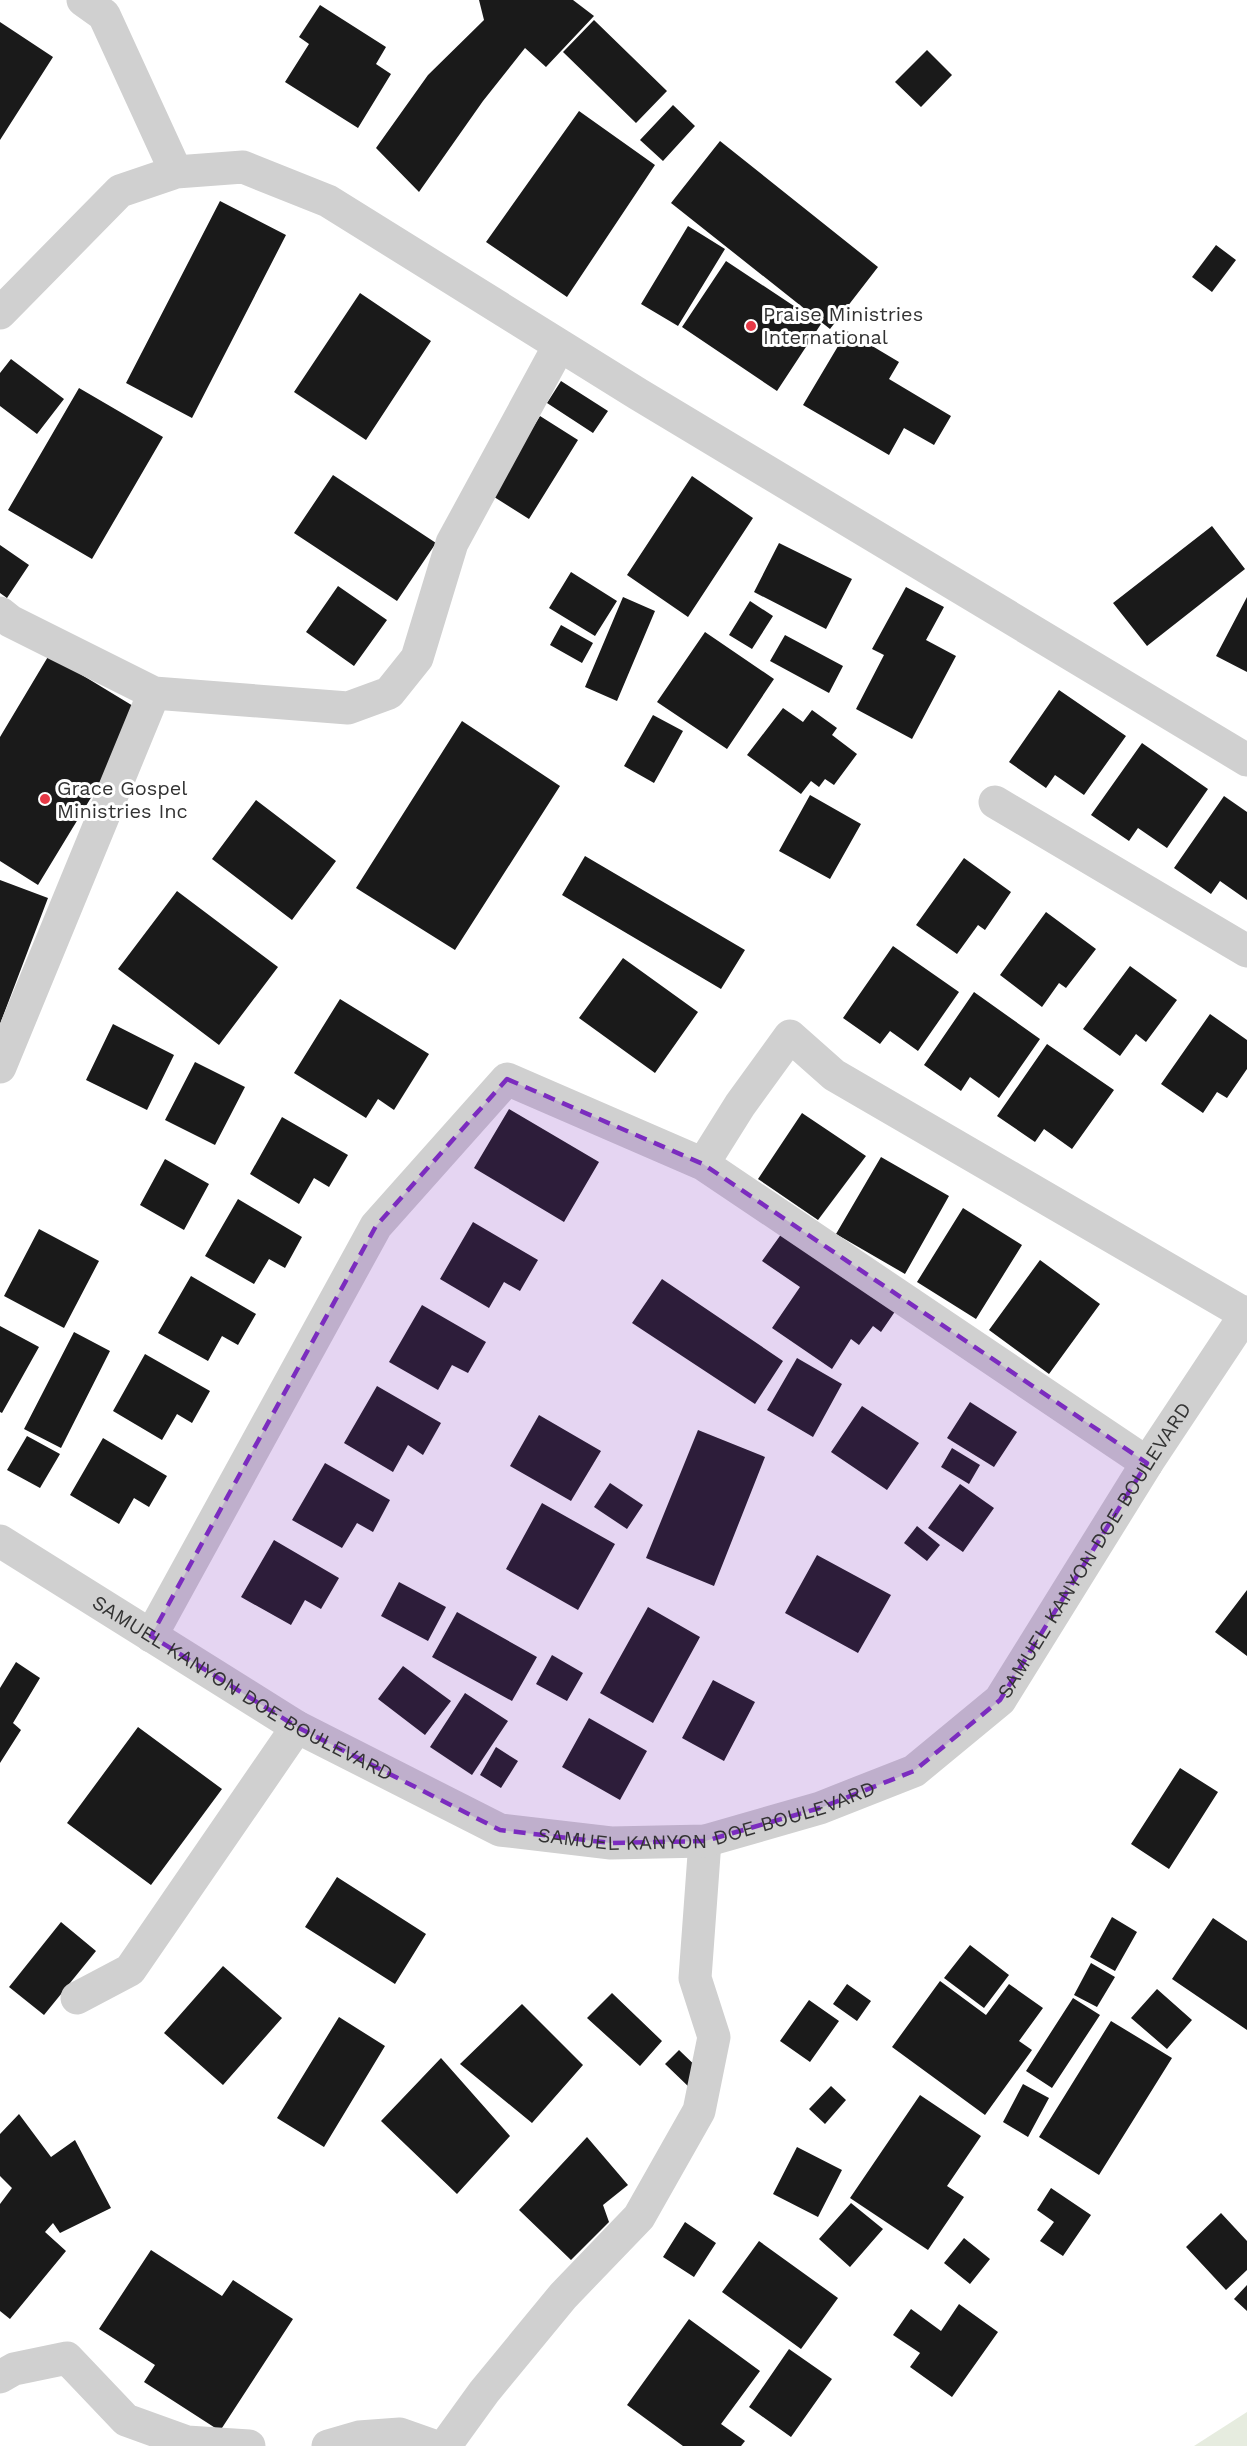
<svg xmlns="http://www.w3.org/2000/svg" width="1247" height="2446" font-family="'Work Sans',sans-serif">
  <rect width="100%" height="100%" fill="#fff"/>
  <path fill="#e6ecdf" d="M1247,2412V2446H1194Z"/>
  <path fill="#1a1a1a" d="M479,0H573L594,16L546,67L525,48L483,101L419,192L376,148L428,75L484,20Z
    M320,5L386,47L376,64L391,74L358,128L285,82L309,44L299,37Z
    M594,20L667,91L636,123L563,52Z
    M0,22L53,57L0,140Z
    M927,50L952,75L921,107L895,82Z
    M673,105L695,126L663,161L640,140Z
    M579,111L655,165L567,297L486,242Z
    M720,141L878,267L830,329L671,203Z
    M220,201L286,235L192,418L126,383Z
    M688,226L725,249L678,326L641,304Z
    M1216,245L1236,260L1212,292L1192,277Z
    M726,261L821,324L777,391L682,327Z
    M360,293L431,341L366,440L294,392Z
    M847,331L899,362L889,379L951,416L934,445L904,428L889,455L803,405Z
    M11,359L64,399L37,434L0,406V373Z
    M561,381L608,411L593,433L547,403Z
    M79,388L163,437L92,559L8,510Z
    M540,416L578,440L529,519L491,495Z
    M333,475L436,543L397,601L294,533Z
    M692,476L753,518L688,617L627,575Z
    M1212,526L1245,569L1147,646L1113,603Z
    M779,543L852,579L826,629L754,592Z
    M0,545L29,565L7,598L0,593Z
    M571,572L617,601L595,636L549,608Z
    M338,586L387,620L354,666L306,632Z
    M906,587L944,607L926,640L956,656L912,739L856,709L884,655L872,649Z
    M623,597L655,611L617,701L585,687Z
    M1247,597V672L1216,656Z
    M750,601L773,616L752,649L729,635Z
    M561,625L593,643L582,663L550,645Z
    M705,632L774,679L727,749L657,702Z
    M785,635L843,666L829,693L770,661Z
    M49,655L143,712L38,885L0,861V737Z
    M1059,690L1126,736L1084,795L1055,775L1046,788L1009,762Z
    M783,708L803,722L812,710L837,728L832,735L857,754L834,785L825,779L819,787L811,781L801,794L747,755Z
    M653,715L683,731L654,783L624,766Z
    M462,721L560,786L455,950L356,888Z
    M1142,743L1208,789L1167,848L1138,828L1129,841L1091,815Z
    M810,795L861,824L830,879L779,851Z
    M1224,796L1247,812V900L1220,881L1211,894L1174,868Z
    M256,800L336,861L292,920L212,859Z
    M585,856L745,950L721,989L562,895Z
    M964,858L1011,892L985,930L978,925L957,954L916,925Z
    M0,880L48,898L0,1024Z
    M177,891L278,967L219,1045L118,969Z
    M1046,912L1096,949L1066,988L1059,983L1042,1007L1000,975Z
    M893,946L959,992L918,1051L890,1031L880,1044L843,1018Z
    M623,958L698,1012L655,1073L579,1018Z
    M1130,966L1177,1000L1146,1042L1136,1034L1120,1056L1083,1029Z
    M974,992L1040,1039L999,1098L970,1077L961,1091L924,1065Z
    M340,999L429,1054L394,1110L378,1099L366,1118L294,1073Z
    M1210,1014L1247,1040V1069L1227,1098L1217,1092L1203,1113L1161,1084Z
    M113,1024L174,1055L147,1110L86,1080Z
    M1047,1044L1114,1090L1072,1149L1044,1129L1035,1142L997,1116Z
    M195,1062L245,1087L215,1145L165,1120Z
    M509,1109L599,1162L564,1222L474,1168Z
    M802,1113L866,1156L818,1220L758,1179Z
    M282,1117L348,1155L329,1187L314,1178L299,1204L250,1174Z
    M881,1157L949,1196L905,1274L836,1234Z
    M165,1159L209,1184L184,1230L140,1205Z
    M238,1199L302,1237L285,1268L269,1259L254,1284L205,1256Z
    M963,1208L1022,1245L976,1319L917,1282Z
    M473,1222L538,1260L520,1291L504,1282L489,1308L440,1279Z
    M39,1229L99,1261L64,1328L4,1296Z
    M782,1233L896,1310L881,1332L873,1326L859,1345L851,1339L832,1369L772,1328L800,1287L762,1261Z
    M1040,1260L1100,1304L1049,1374L989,1330Z
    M191,1276L256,1314L238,1345L222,1336L208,1361L158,1333Z
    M662,1279L783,1361L755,1404L632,1323Z
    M422,1305L486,1342L468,1373L452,1365L438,1390L389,1362Z
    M0,1326L39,1347L2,1413L0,1412Z
    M74,1332L110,1351L61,1448L24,1429Z
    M145,1354L210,1391L192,1423L177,1414L162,1440L113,1411Z
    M797,1358L842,1384L813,1437L767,1410Z
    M377,1386L441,1423L423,1455L408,1445L393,1472L344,1443Z
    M970,1402L1017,1432L994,1467L947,1438Z
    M862,1406L919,1443L887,1490L831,1452Z
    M539,1415L601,1451L571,1501L510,1466Z
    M698,1430L765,1457L714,1586L646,1558Z
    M27,1436L60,1454L40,1488L7,1470Z
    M103,1438L167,1476L149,1507L134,1498L119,1524L70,1495Z
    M952,1448L980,1465L969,1484L941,1467Z
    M325,1463L390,1500L373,1532L357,1523L342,1548L292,1520Z
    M610,1483L643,1505L627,1529L594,1507Z
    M960,1484L994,1508L963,1552L928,1528Z
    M542,1503L615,1544L578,1610L506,1569Z
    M917,1526L940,1545L927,1561L904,1543Z
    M274,1540L339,1578L321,1609L305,1600L291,1625L241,1597Z
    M817,1555L891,1595L858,1653L785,1613Z
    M399,1582L446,1607L428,1641L381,1616Z
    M1247,1590V1656L1215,1632Z
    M648,1607L700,1637L653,1723L600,1693Z
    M457,1612L537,1657L512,1701L432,1657Z
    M552,1655L583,1673L567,1701L536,1684Z
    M16,1662L40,1678L13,1723L21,1730L0,1763V1688Z
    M403,1666L451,1701L425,1735L378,1699Z
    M713,1680L755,1702L724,1761L682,1738Z
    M465,1693L508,1721L472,1775L430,1747Z
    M589,1718L647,1751L620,1800L562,1767Z
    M138,1727L222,1789L151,1885L67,1823Z
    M496,1747L518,1761L501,1788L480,1775Z
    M1180,1768L1218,1792L1169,1869L1131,1844Z
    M337,1877L426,1934L395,1984L305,1927Z
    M1112,1917L1137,1932L1115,1971L1090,1957Z
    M1213,1918L1247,1941V2030L1172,1979Z
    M61,1922L96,1951L44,2015L9,1987Z
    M970,1945L1009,1975L984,2008L944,1978Z
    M1091,1963L1115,1977L1097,2007L1074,1995Z
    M223,1966L282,2018L223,2085L164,2033Z
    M940,1981L986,2015L1009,1984L1043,2008L1019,2041L1032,2050L985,2115L892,2047Z
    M847,1984L871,2001L857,2021L833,2004Z
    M1157,1989L1192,2020L1167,2049L1131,2018Z
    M612,1993L662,2041L640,2066L587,2018Z
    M1073,1998L1100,2015L1052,2088L1026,2071Z
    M809,2000L839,2021L810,2062L780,2041Z
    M522,2004L583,2065L532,2123L460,2064Z
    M339,2017L385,2046L324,2147L277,2118Z
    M1111,2021L1172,2058L1099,2175L1039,2137Z
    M679,2050L704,2074L690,2088L665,2064Z
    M441,2058L510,2136L457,2194L381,2121Z
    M1023,2084L1049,2098L1028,2137L1003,2122Z
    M831,2086L846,2100L825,2124L809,2109Z
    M920,2095L981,2136L947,2186L964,2197L928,2250L850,2198Z
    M19,2114L51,2157L75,2140L111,2208L60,2233L53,2223L45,2232L66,2251L10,2319L0,2311V2204L12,2188L0,2176V2134Z
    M587,2137L628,2185L603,2205L609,2222L571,2260L519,2210Z
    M797,2147L842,2170L818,2217L773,2194Z
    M1051,2188L1091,2215L1063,2256L1040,2241L1054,2222L1037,2210Z
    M851,2203L883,2229L850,2267L819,2239Z
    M1221,2213L1247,2241V2270L1226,2290L1186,2247Z
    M685,2222L716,2243L694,2277L663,2257Z
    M964,2238L990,2259L970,2284L944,2263Z
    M759,2241L838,2298L801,2349L722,2292Z
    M151,2250L222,2296L233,2280L293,2319L220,2431L144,2382L155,2365L99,2329Z
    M1247,2285V2311L1234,2299Z
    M959,2304L998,2332L952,2397L910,2367L920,2353L893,2335L911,2309L941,2331Z
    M689,2319L760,2371L721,2424L745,2441L741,2446H683L627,2405Z
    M789,2349L832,2379L791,2437L749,2407Z"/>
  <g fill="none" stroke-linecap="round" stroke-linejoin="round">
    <path stroke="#d0d0d0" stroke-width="33" d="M83,0L104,15L176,172
      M0,313L120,191L176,172L243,167L328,201L638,394L1247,760
      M0,613L10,621L154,693L0,1067
      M154,693L348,708L389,693L417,658L452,543L559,346
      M995,802L1247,951
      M703,1164L1147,1463
      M151,1636L376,1226L507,1079L703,1164L740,1105L790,1036L834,1075L1245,1314
      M77,1998L130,1970L297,1727
      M0,2377L14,2369L67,2358L126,2420L187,2442L249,2446
      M328,2446L359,2437L400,2434L434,2446
      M445,2446L484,2392L563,2296L639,2217L699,2111L714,2037L695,1978L705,1841"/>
    <path stroke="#d0d0d0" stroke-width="33" id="s1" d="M0,1541L297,1727L500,1830L611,1843L705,1841L820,1808L914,1771L1000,1700L1147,1463L1247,1312"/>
  </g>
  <path fill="#7b2cbf" fill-opacity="0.2" stroke="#7b2cbf" stroke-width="4.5" stroke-dasharray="12 8" stroke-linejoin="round" d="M507,1079L703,1164L1147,1463L1000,1700L914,1771L820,1808L705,1841L611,1843L500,1830L297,1727L151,1636L376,1226Z"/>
  <g fill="#e63946" stroke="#fff" stroke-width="2">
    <circle cx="751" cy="326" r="6"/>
    <circle cx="45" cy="799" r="6"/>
  </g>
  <g text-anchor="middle" stroke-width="6" stroke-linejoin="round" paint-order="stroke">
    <g font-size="20" fill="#333" stroke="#fff" text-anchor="start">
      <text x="763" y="321">Praise Ministries<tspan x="763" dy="23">International</tspan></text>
      <text x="57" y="795">Grace Gospel<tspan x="57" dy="23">Ministries Inc</tspan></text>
    </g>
    <g font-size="20" fill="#333" stroke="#fff">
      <text dy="7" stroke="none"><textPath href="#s1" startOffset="1293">SAMUEL KANYON DOE BOULEVARD</textPath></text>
      <text dy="7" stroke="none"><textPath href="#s1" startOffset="284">SAMUEL KANYON DOE BOULEVARD</textPath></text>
      <text dy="7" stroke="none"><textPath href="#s1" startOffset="789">SAMUEL KANYON DOE BOULEVARD</textPath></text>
    </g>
  </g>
</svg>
